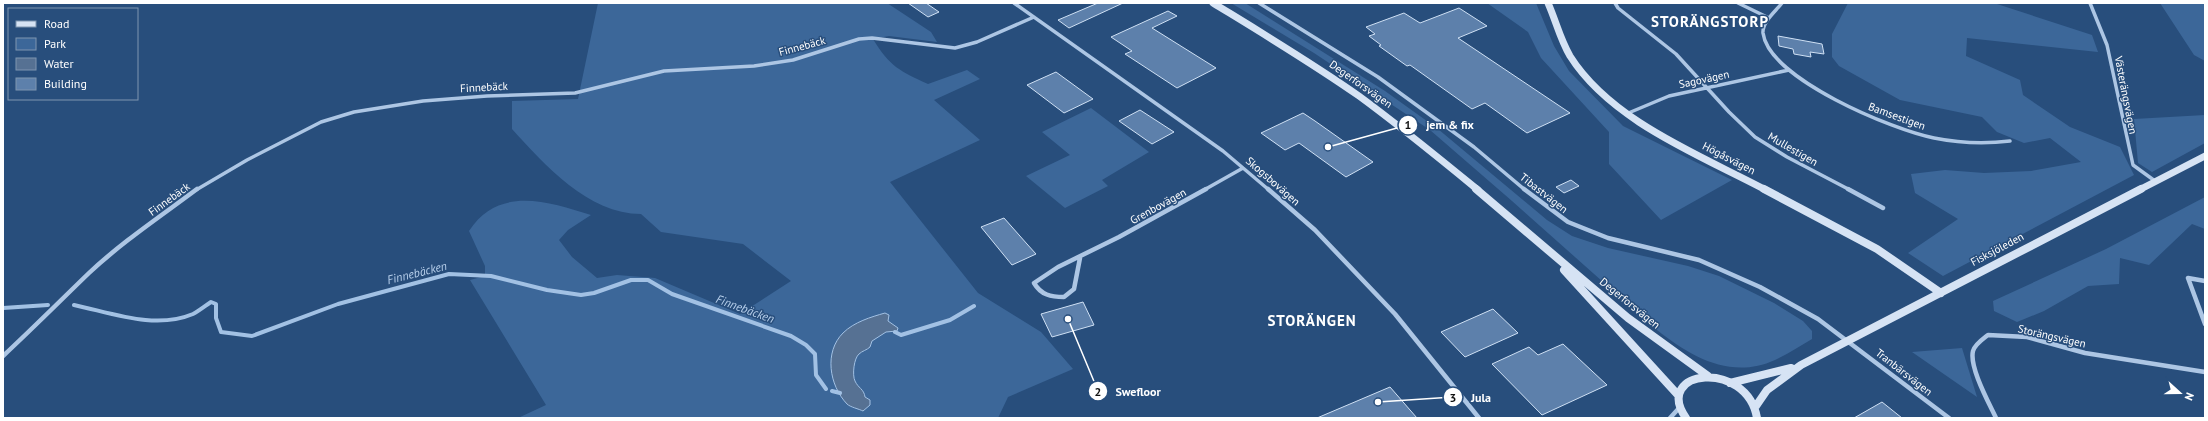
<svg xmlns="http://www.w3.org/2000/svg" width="2208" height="421" font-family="'PT Sans',sans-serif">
  <rect width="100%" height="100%" fill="#284e7c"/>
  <path fill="#3c6799" d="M598,3H887L931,32L937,42L889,36L873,39C890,67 900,71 928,84L967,70L980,79L934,100L980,140L890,182L978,293L1041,332L1073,369L1008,397L998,418H518L546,405L470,280L485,276V266L469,231C499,185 548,202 591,215L568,230L559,240L572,257L597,278L617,275L655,278L740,314L791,281L743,244L661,232L641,214C588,214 545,165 512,129V101L578,99Z
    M1231,3H1245L1385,91L1438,129L1547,220L1572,236L1608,248L1688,266L1719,276L1774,303L1803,321L1812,331V339C1800,346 1788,354 1775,360C1731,380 1691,357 1657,330L1512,201L1430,130L1314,53Z
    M1487,3H1536L1554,46L1569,71L1623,126L1732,180L1661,220L1609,164V132L1541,58L1528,32Z
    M1848,3H1994L2092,35L2098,52L1967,38L1966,56L2020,80L2023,95L2070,127L2120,147L2134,175L1943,276L1908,253L1958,219L1915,193L1911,174L1945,170L1984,173L2031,171L2081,162L2050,138L2024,143L1997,132L1982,117L1900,100L1839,66L1832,57V34Z
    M2160,3H2205V61L2194,55Z
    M1091,108L1149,152L1102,180L1108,186L1065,208L1026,176L1070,155L1042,132Z
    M2205,115V143L2152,172L2138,163L2134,119Z
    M2205,197V229L2192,224L2149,265L2120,258L2119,284L2088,286L2044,311L2017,322L1994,311L1993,301L2106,249Z
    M1962,348L1977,397L1912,352Z"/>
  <path fill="#567193" stroke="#a2c1e4" d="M885,313L889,315L888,321L898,328L897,331L886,332L872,341L870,347C867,350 862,351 859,354C854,358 852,375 855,381C858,388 864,389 865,397L870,400V405L863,411C859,409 850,407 847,404C829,385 824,352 843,333C854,322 871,317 885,313Z"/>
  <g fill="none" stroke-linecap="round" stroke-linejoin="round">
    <path stroke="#a2c1e4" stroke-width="4" d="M74,305C112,313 155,330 193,314C199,311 205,306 211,302L216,304V318L221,332L252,336L338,304L449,274L491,276L547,290L581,295L594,293L631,280H648L672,294L791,336L806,345L815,354L816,375L826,389
      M3,308L48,305
      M895,332L901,335L950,320L974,306
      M832,391L840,393"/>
  </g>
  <path fill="#5d80ab" stroke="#cfe0f4" d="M908,3H926L939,12L928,17Z
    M1098,3H1123L1069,28L1058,20Z
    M1459,8L1487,26L1458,38L1570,113L1527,133L1485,103L1472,109L1410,65L1407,66L1379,46L1381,45L1369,36L1375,34L1366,27L1404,13L1420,23Z
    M1168,11L1177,16L1152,28L1216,68L1177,88L1125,54L1132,51L1111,37Z
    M1778,36L1822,44L1824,54L1810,52L1811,57L1794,54L1793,49L1779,46Z
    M1056,72L1093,99L1064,113L1027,85Z
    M1140,110L1174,132L1152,144L1119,121Z
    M1303,113L1315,121L1373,162L1346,177L1299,143L1285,150L1261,133Z
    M1571,180L1579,186L1564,193L1556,187Z
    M1004,218L1027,244L1036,254L1012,265L981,227Z
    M1083,302L1094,325L1052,337L1041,314Z
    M1493,309L1518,333L1465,357L1441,332Z
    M1563,344L1607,385L1542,415L1492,364L1529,347L1538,355Z
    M1390,387L1417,418H1317Z
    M1882,402L1902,418H1854Z"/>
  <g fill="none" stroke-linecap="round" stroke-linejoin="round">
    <path stroke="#adc6e4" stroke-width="3.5" d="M1014,3L1223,151L1269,190
      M1259,3L1378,77L1474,147L1525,190
      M1615,3L1618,8L1676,54L1729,112L1755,137L1787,157L1850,190
      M1738,3L1769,18
      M1782,3C1776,11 1762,22 1763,33C1769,79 1893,130 1934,138C1959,143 1985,144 2010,141
      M2090,3L2107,45L2133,165L2155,181
      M1626,114L1669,96L1789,70
      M196,190L247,160L321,122L354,112L423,101L487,96L575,93L664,71L754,66L793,60L859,39L872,38L955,48L977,42L1034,17
      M1204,190L1243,168"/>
    <path stroke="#adc6e4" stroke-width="4.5" d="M1268,189L1315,230L1395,314L1479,418
      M1524,189L1568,222L1608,238L1699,260L1760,287L1818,319L1949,418
      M1848,189L1883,208
      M1080,258L1074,289L1064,297C1051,297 1041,295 1034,283L1058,267L1119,237L1206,189
      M2188,278L2205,324
      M2188,278L2205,281
      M3,356C32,329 60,301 89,273C122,242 161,216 197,189
      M1670,418L1680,407
      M1996,418C1989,403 1969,367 1973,351C1975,344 1983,339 1988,335L2027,337L2085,353L2205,372"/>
    <path stroke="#d6e3f4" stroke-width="7" d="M1213,3C1262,33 1312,63 1359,96C1400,126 1439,158 1478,190
      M1548,3C1556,21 1560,39 1570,56C1611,121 1700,155 1766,190
      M2139,190L2205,156"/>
    <path stroke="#d6e3f4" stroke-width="8" d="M1476,189L1628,318L1708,376
      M1764,189L1877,249L1941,293
      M1564,270L1678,395
      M1730,383L1791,368
      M1756,406L1767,390L1801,365L2141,189
      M1686,418C1652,369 1747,359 1757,418"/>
  </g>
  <g text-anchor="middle" stroke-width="3" stroke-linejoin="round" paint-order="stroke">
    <g font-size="11" fill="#fff" stroke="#284e7c">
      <text transform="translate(802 46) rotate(-15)" y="4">Finnebäck</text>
      <text transform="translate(1704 79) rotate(-12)" y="4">Sagovägen</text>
      <text transform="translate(1361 84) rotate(35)" y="4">Degerforsvägen</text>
      <text transform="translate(484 87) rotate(-3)" y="4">Finnebäck</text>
      <text transform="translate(2126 95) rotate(79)" y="4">Västerängsvägen</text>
      <text transform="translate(1897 116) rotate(20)" y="4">Bamsestigen</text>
      <text transform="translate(1793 149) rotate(30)" y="4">Mullestigen</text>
      <text transform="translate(1729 158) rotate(27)" y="4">Högåsvägen</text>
      <text transform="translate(1273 181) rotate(41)" y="4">Skogsbovägen</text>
      <text transform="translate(1544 193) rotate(38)" y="4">Tibastvägen</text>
      <text transform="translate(169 199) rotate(-36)" y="4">Finnebäck</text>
      <text transform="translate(1158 206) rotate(-29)" y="4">Grenbovägen</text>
      <text transform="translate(1997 249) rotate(-28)" y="4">Fisksjöleden</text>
      <text transform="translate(1630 303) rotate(39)" y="4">Degerforsvägen</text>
      <text transform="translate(2052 336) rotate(13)" y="4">Storängsvägen</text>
      <text transform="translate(1904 372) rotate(38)" y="4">Tranbärsvägen</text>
    </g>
    <g font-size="12" font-style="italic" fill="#b8d0ec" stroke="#284e7c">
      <text transform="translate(417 273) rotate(-14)" y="4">Finnebäcken</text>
      <text transform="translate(745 309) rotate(20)" y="4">Finnebäcken</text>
    </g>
    <g font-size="15" font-weight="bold" letter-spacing="1" fill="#fff" stroke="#284e7c">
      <text x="1710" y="27">STORÄNGSTORP</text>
      <text x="1312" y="326">STORÄNGEN</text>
    </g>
  </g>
  <path fill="none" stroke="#fff" stroke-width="1.5" d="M1328 147L1408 125M1068 319L1098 391M1378 402L1453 397"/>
  <g fill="#fff" stroke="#284e7c" stroke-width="1.5">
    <circle cx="1328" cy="147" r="4"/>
    <circle cx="1068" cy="319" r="4"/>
    <circle cx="1378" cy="402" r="4"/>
    <circle cx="1408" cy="125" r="10"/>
    <circle cx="1098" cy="391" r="10"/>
    <circle cx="1453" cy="397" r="10"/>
  </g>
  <g font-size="12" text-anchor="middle" font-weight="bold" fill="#111">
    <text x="1408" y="129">1</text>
    <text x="1098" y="396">2</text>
    <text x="1453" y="402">3</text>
  </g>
  <g font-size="12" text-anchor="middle" font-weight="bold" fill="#fff" stroke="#284e7c" stroke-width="3" stroke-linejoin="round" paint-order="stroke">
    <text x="1450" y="129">jem &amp; fix</text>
    <text x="1138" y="396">Swefloor</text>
    <text x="1481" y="402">Jula</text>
  </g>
  <rect width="2208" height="421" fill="none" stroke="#ffffff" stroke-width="8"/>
  <rect x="8" y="8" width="130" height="92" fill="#284e7c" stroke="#7e95b0"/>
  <rect x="16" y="21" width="20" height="6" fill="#d6e3f4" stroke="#7e95b0"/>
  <text x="44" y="28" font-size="12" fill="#ffffff">Road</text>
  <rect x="16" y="38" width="20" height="12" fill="#3c6799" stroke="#7e95b0"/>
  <text x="44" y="48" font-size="12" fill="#ffffff">Park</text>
  <rect x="16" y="58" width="20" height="12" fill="#567193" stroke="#7e95b0"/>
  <text x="44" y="68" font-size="12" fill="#ffffff">Water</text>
  <rect x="16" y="78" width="20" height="12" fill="#5d80ab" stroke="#7e95b0"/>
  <text x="44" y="88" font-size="12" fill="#ffffff">Building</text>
  <g transform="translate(2180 393) rotate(111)" stroke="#284e7c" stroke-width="3" paint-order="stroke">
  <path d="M0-3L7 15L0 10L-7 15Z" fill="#ffffff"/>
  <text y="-6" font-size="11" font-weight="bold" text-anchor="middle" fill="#ffffff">N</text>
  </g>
</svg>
